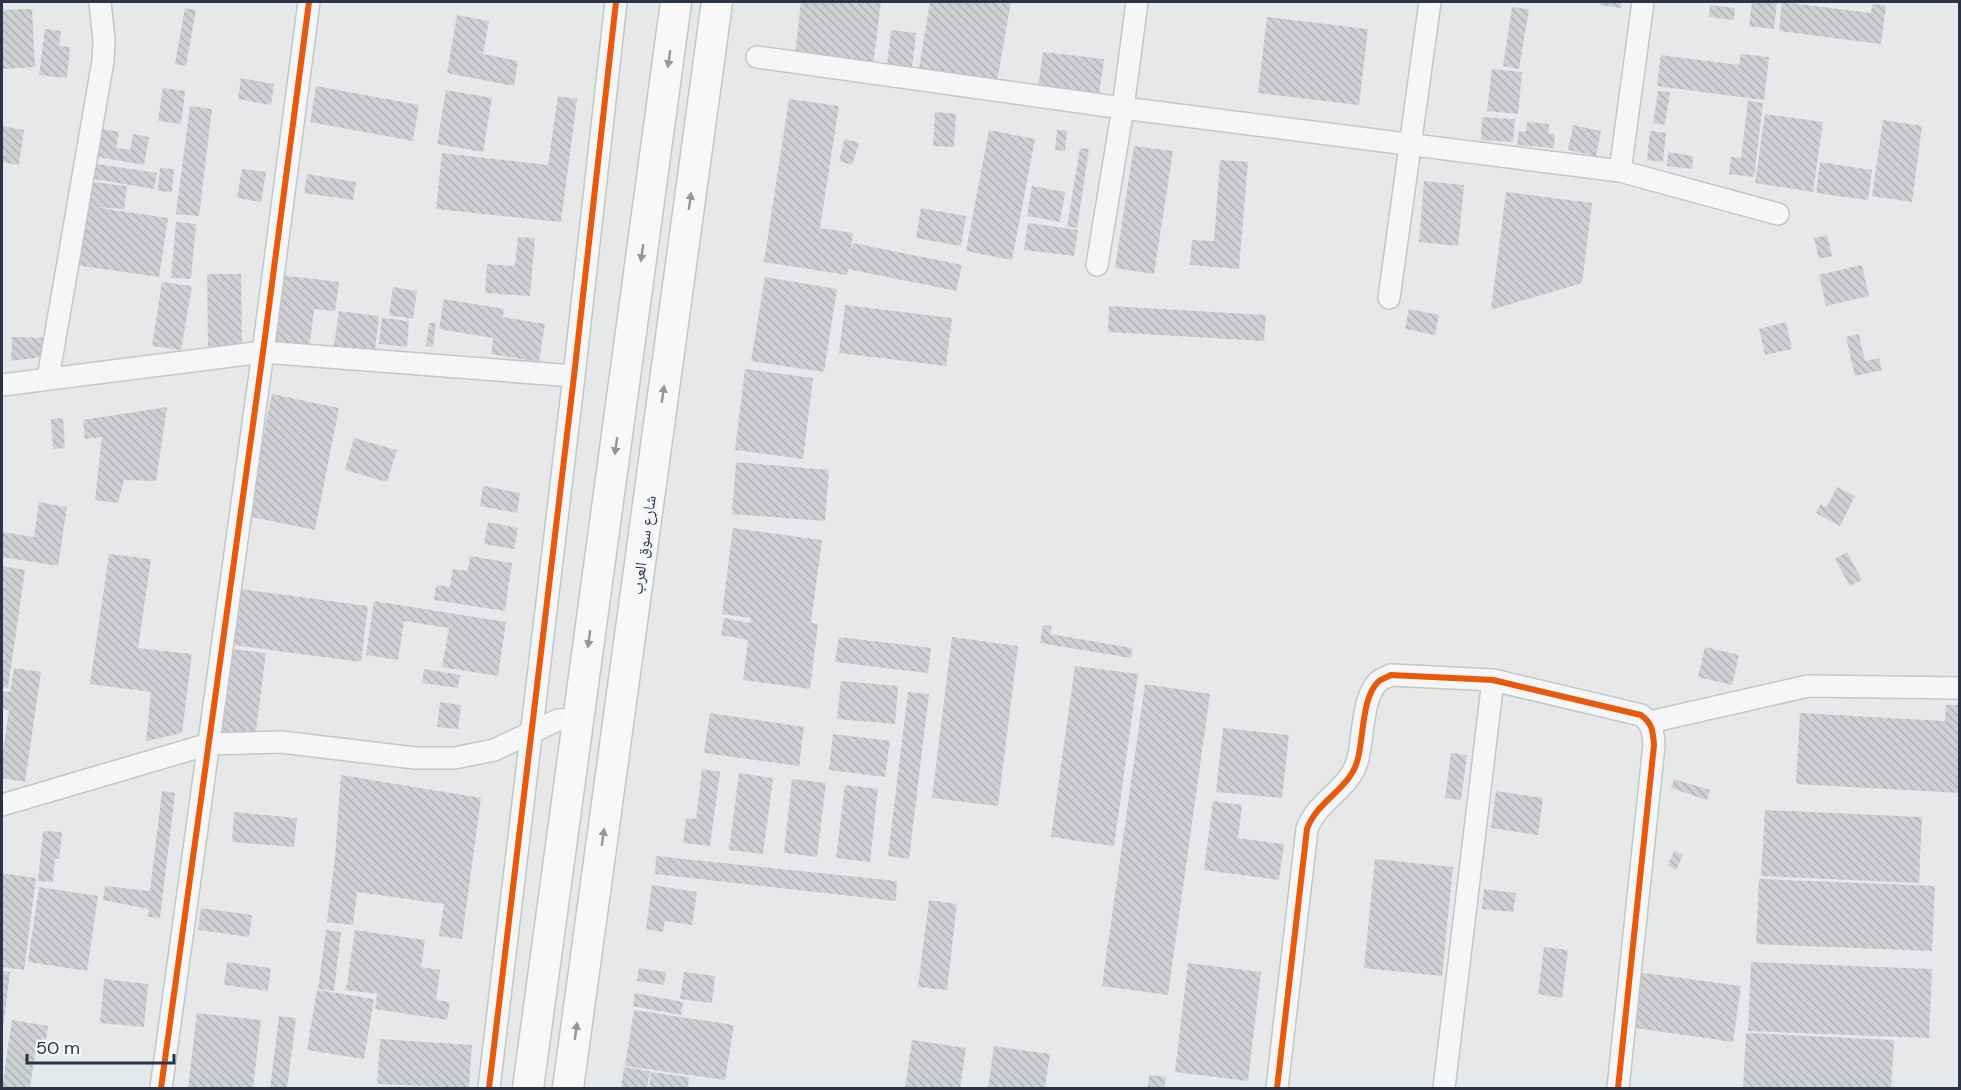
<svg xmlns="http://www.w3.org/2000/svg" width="1961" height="1090" font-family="'DM Sans','Noto Naskh Arabic',sans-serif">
  <defs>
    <pattern id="building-back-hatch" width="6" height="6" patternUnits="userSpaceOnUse" patternTransform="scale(1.5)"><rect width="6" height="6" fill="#ced0d3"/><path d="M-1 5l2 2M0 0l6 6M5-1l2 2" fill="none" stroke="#b1b3b6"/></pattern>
  </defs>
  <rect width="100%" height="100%" fill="#e6e8ea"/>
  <path fill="url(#building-back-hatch)" d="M801,2H881L873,65L795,56Z
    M930,2H1011L996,87L918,74Z
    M1600,2H1621V8L1600,5Z
    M1752,2H1777L1774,29L1749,26Z
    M1782,2L1871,13L1872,4L1886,6L1881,44L1779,31Z
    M1710,5L1735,8L1734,20L1709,17Z
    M1512,7L1529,9L1519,69L1503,66Z
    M185,8L196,10L186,66L175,64Z
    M32,9L35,67L2,69V10Z
    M457,15L489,21L483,54L518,61L514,86L447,73Z
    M1267,17L1368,29L1359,105L1258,93Z
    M45,29L61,31L59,46L70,47L67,78L39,75Z
    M891,30L916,33L912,69L887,66Z
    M1043,52L1104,59L1098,102L1037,94Z
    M1741,54L1769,57L1764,100L1657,86L1661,55L1739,65Z
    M1492,69L1522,72L1518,114L1487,111Z
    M241,78L274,84L271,105L238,99Z
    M316,86L419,105L413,141L310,122Z
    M163,88L185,91L181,124L158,121Z
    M446,90L492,98L483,152L437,144Z
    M1658,91L1670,92L1665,125L1653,123Z
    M558,96L577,99L561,222L436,209L442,153L548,165Z
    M789,99L839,106L820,228L853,233L850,256L853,243L962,265L956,291L848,269L847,275L764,262Z
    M1748,101L1763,103L1754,177L1729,174L1731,157L1741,158Z
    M190,106L212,109L199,216L176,214Z
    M935,112L956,114L954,147L933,146Z
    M1765,114L1823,122L1813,192L1755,183Z
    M1482,117L1515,119L1513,142L1481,140Z
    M1883,120L1922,126L1912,202L1872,196Z
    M1527,122L1549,124L1548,134H1555L1554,148L1517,145L1519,131L1526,132Z
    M1573,125L1601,131L1596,156L1568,150Z
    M2,126L24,130L19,165L2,162Z
    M97,128L119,132L116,148L130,150L133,134L149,137L144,165L93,156Z
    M989,130L1035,139L1012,260L966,251Z
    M1057,130L1067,131L1065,151L1055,150Z
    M1650,131L1666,133L1663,162L1647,160Z
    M845,139L859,143L852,165L839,161Z
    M1134,146L1173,151L1154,274L1115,268Z
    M1080,148L1089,149L1077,228L1067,227Z
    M1668,152L1693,156L1692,169L1667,166Z
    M1220,160L1248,162L1239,269L1190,265L1192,240L1214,241Z
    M1820,162L1872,170L1868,200L1816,193Z
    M91,163L157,173L154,189L89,178Z
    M160,168L174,169L172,192L158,191Z
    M242,169L266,172L261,202L237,198Z
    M307,174L356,182L353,200L304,193Z
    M1424,181L1464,185L1458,246L1419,242Z
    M91,182L127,186L124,209L94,207L168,218L159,277L75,265Z
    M1032,186L1065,192L1060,222L1027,216Z
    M1506,192L1592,203L1582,283L1491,310Z
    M921,208L966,216L961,246L916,238Z
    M176,222L196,224L191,279L171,278Z
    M1028,223L1078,230L1074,256L1024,250Z
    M1827,235L1832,256L1819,259L1814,238Z
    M518,237L535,238L530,296L485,293L487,264L515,266Z
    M1862,265L1869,296L1826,306L1819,275Z
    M207,274H241L242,346H208Z
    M280,275L339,282L335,311L314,309L309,351L271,347Z
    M765,277L837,289L824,372L751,361Z
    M162,282L192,286L181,350L152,346Z
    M393,287L417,291L413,319L389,315Z
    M444,299L504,309L503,317L545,324L539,362L491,354L493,338L439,329Z
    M845,305L952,318L946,366L839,353Z
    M1109,306L1266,315L1264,341L1108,332Z
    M1409,309L1439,315L1435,335L1405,329Z
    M339,311L379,316L374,357L333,352Z
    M382,318L409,321L407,347L379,344Z
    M1786,322L1792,349L1765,355L1759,329Z
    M429,323H436L433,347L426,346Z
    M1859,334L1865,361L1879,358L1882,370L1855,376L1846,337Z
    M12,337L51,338L50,356L11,361Z
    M745,369L813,378L803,459L735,450Z
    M272,394L339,408L315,530L247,516Z
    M167,407L156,481L124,480L118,503L95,500L102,437L85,439L83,420Z
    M63,418L65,448L53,449L51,419Z
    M354,438L397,450L387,482L345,470Z
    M736,462L829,470L825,521L732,514Z
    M483,486L520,493L517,513L480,506Z
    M1837,487L1855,496L1840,526L1816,513L1821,504L1827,507Z
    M39,502L67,507L58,566L2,557V532L34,537Z
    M488,522L518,528L514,549L484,544Z
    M733,528L822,540L811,623L818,624L810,689L743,680L748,640L721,635L724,618L750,623L751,618L722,614Z
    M1847,552L1862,580L1850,586L1835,559Z
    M109,554L151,559L138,648L192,654L182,733L146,741L151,692L90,684Z
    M470,556L512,563L505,611L434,600L436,585L450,587L453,569L468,571Z
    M2,566L25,570L8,688L2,687Z
    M241,589L368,606L361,662L234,645Z
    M374,601L506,622L498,676L442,667L449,628L404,621L398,660L366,655Z
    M1043,625L1052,626L1050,634L1132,648L1131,658L1040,643Z
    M839,637L931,648L928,673L835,662Z
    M952,637L1018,646L998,806L932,798Z
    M1705,647L1739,655L1732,685L1698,677Z
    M232,649L266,653L255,738L221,733Z
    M1075,666L1138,674L1114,846L1051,837Z
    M14,668L41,672L25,782L2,778V759L9,710L2,709V691L10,692Z
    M424,669L460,675L458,688L422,683Z
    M841,681L898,686L895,724L837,719Z
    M1145,684L1210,694L1168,995L1102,986Z
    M908,692L929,694L909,859L888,856Z
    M440,702L461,705L458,729L437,727Z
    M1946,705H1960V793L1796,784L1800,713L1945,721Z
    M710,713L804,727L799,766L704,753Z
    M1223,728L1289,735L1282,798L1216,792Z
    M833,734L890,741L885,777L829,770Z
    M1451,753L1467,755L1461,800L1445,798Z
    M702,769L720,772L710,846L683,843L686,818L696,819Z
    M739,773L773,778L763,854L729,850Z
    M341,775L481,798L462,939L439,936L444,904L357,892L353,925L327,922L335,857Z
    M792,779L826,783L817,857L784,853Z
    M1674,779L1710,790L1707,800L1671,788Z
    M845,785L878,789L870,862L836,858Z
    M162,791L175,793L160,918L148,917L149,909L103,900L105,886L150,891Z
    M1496,791L1543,798L1538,835L1491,828Z
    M1213,801L1242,805L1238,838L1284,844L1279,880L1204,870Z
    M1765,810L1922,817L1919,883L1761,876Z
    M234,812L297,818L294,847L232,842Z
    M43,831L62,832L59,859L55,858L53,882L38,881Z
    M1674,851L1683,855L1676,870L1668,866Z
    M656,856L897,881L896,901L655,874Z
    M1375,859L1453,867L1442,976L1364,968Z
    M2,873L36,878L24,970L2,967Z
    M1759,879L1935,886L1932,951L1756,944Z
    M652,885L697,892L692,925L665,921L663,932L646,929Z
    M39,887L98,896L87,971L28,962Z
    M1484,889L1516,893L1513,912L1482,909Z
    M929,900L957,904L947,990L918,987Z
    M201,908L252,915L249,937L198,930Z
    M326,930L341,932L334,991L318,989Z
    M355,930L425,940L421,967L440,970L436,1000L450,1002L447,1020L375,1009L377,994L346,990Z
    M1544,947L1568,950L1562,998L1538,994Z
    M227,962L271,968L268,991L224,985Z
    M1751,962L1932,969L1929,1038L1748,1031Z
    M1188,963L1261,972L1248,1081L1175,1072Z
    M639,968L666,972L664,985L637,981Z
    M2,971L10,972L3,1028H2Z
    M684,972L715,976L712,1003L680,999Z
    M1637,972L1741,986L1733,1042L1629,1027Z
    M104,979L148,984L144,1027L100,1023Z
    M317,990L374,999L364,1059L307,1050Z
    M635,993L683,1002L681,1015L633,1006Z
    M634,1010L734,1025L725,1080L625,1066Z
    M197,1013L261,1020L253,1088H188Z
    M279,1016L296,1018L287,1088H270Z
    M12,1020L48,1026L45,1047L36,1046L30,1088H2Z
    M1746,1033L1894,1040L1891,1088H1743Z
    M380,1039L472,1045L469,1088L377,1084Z
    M912,1040L966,1048L960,1088H905Z
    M994,1046L1050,1054L1045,1088H988Z
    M624,1067L650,1071L647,1088H621Z
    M651,1072L689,1077L688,1088H649Z
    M1149,1075L1166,1077L1164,1088H1148Z"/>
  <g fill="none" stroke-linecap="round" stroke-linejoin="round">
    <g stroke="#c4c6c8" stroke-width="24">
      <path id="street" d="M757,57L1123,108L1620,171L1778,214
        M1620,171L1643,2
        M1097,265L1123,108L1137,2
        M1389,298L1430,2
        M48,378L103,61L104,40L100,2
        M2,385L263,352L574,376
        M1650,722L1808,686L1960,688
        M2,805L209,744L281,742L415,758H455L494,750L558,720L578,719
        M161,1088L263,352L309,2
        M489,1088L574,376L616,2
        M1277,1088L1307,829C1317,801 1349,789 1357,762C1364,740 1361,697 1379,681C1382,679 1387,677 1391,675L1493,680L1641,715C1652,723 1653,731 1654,745L1618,1088
        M1444,1088L1493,680"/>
    </g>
    <g stroke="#c4c6c8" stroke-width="33">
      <path id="secondary" d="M528,1088L676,2
        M568,1088L717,2"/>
    </g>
    <use href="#street" stroke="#f5f6f7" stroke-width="21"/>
    <use href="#secondary" stroke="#f8f8f8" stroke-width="30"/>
    <g stroke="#f4f6f9" stroke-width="10">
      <path id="cycleway" d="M161,1088L263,352L309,2
        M489,1088L574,376L616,2
        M1277,1088L1307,829C1317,801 1349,789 1357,762C1364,740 1361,697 1379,681C1382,679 1387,677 1391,675L1493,680L1641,715C1652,723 1653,731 1654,745L1618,1088"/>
    </g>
    <use href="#cycleway" stroke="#e8590c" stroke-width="6"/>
  </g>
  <defs><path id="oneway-solid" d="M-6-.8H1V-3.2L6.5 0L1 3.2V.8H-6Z" transform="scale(1.5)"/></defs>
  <g fill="#92969e">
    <use href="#oneway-solid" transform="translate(669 59) rotate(98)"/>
    <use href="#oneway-solid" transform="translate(690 201) rotate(-82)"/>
    <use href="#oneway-solid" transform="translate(642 253) rotate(98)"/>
    <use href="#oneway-solid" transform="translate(663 394) rotate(-82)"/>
    <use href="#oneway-solid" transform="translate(616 446) rotate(98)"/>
    <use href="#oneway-solid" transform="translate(589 639) rotate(98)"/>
    <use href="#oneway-solid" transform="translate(603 837) rotate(-82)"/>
    <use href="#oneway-solid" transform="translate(576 1031) rotate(-82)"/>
  </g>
  <g text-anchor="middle" stroke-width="4.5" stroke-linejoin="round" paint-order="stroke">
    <g font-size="16" fill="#2b3445" stroke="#f4f6f9">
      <text transform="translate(643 545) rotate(-82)" y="6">شارع سوق العرب</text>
    </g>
  </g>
  <rect width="1961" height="1090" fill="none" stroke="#2b3445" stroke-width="6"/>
  <path d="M27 1054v9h147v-9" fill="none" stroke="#2b3445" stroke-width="3"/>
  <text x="36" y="1054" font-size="18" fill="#2b3445" stroke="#f4f6f9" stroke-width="4.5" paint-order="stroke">50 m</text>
</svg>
